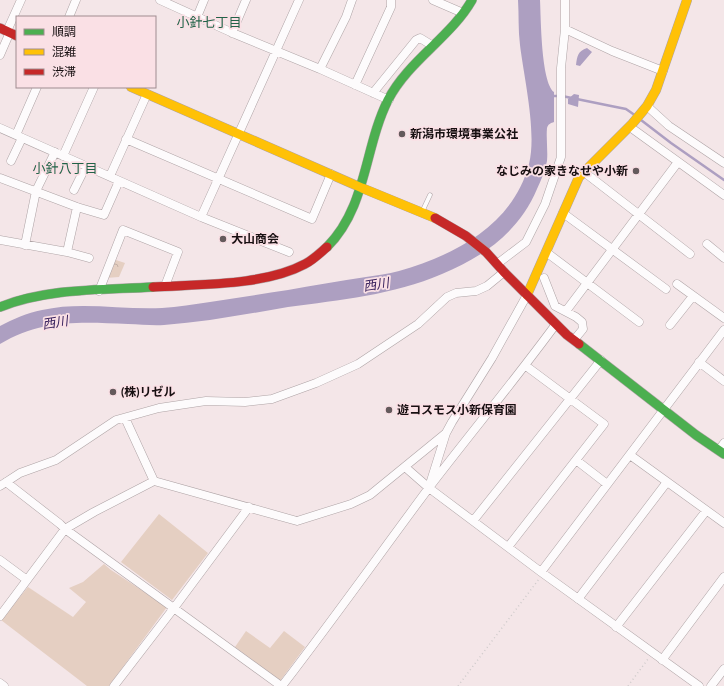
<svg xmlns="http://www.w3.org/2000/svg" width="724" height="686" font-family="Lato,'Noto Sans JP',sans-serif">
  <defs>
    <pattern id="forest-crowns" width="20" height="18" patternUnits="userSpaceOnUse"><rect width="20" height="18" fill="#e5cfc2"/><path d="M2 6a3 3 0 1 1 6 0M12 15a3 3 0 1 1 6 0" fill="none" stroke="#c4b1a6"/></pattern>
  </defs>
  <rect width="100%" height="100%" fill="#f4e6e8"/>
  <path fill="#e5cfc2" d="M159,514L208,553L172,600L121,562Z
    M104,564L111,570L167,607L109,686H87L1,620L28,587L73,617L86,602L69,588L83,582Z
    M246,631L270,648L284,631L305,647L280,681L235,647Z"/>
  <path fill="url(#forest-crowns)" d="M113,259L125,263L119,277L106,278Z"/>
  <path fill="#ad9fc1" d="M518,0H540C541,17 541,82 554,92V122C551,123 548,124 547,128C546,139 548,150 547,161C545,170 541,181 537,189C519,232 483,257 442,274C393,295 340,300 288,307C247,314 205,322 164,325C152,326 140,324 128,324C81,322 42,319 0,344V326C13,319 27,313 42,310C81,301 122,310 162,308C178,307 194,304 210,302C236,298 262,294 288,290C314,285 340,281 366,277C377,275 388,274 399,271C455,255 513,225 529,164C537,132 524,78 520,45C518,30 519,15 518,0Z
    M587,48L592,52L580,66L576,65C577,56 578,51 587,48Z
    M574,94L579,95L578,107L568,104V99Z"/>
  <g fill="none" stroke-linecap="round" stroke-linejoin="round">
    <path stroke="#ad9fc1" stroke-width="2.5" d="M552,96H562L611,106L626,109L636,116
      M641,120L671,143L724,180"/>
    <g stroke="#aea3a5" stroke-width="5">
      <path id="lane" d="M422,212L430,195"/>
    </g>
    <g stroke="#aea3a5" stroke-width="9">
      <path id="street" d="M160,0L235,34L320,69L389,100
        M433,0L463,13
        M69,17L76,0
        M197,17L204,0
        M565,29L612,51L663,71
        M7,31L21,0
        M232,33L246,0
        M0,55L10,32
        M320,69L346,17L352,0
        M355,85L391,7V0
        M373,93L416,40L420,38L433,46
        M647,106L669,126L724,163
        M630,127L724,195
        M0,128L201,217L289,252
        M16,135L37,87
        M126,139L312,219L331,174
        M63,156L94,87
        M11,161L22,138
        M584,172L690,254
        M110,176L147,94
        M0,178L77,207L104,215L119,181
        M74,190L86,166
        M563,213L666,289
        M201,217L299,0
        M0,240L67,252L89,258
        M707,244L724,258
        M25,245L36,191L55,152
        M67,252L77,207
        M546,252L639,322
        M497,264L526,242L545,204L561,157V68L565,29V0
        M544,278L555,306L576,317L582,322L583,329L574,340
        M677,284L724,318
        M99,291L123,230L178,252L165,286
        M566,311L678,162
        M670,325L693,296
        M699,362L724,381
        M125,418L154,481
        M719,450L724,443
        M630,455L724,523
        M576,460L607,484
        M405,467L429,488L541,572L699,686
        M6,482L60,524L65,529L281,686
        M430,484L446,433L452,422L492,358L527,295
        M0,486L20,473L56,460L116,420L159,408L206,401L245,402L272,399L316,383L358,364L418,324L447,297L456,293L476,291L487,286L504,272
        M473,521L601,360
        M508,547L604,424L526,366
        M0,560L27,580
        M541,572L724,330
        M578,599L667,482
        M0,616L65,529L94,512L154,481L297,521L351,504L370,495L446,433
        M616,627L706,511
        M662,660L724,577
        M0,683L4,686
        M114,686L174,608L249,507
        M282,686C332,621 379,555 428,489C470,434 515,380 556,324
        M711,686L724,669"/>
    </g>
    <g stroke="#aea3a5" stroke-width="10">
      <path id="fast" d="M327,247C367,207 364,148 388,100C408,61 451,37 472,0
        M0,307C48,288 102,290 153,287
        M579,344L696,435L724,454"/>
    </g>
    <g stroke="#aea3a5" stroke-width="10">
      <path id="slow" d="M131,87L362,188L435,218
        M527,295L579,177L632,124L647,106L656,90L687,0"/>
    </g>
    <g stroke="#aea3a5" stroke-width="10">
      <path id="jam" d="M0,28L17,36
        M435,218L466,236L486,252L504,272L567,335L579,344
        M153,287C199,284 264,286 305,264C313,260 320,253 327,247"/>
    </g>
    <path stroke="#cfcbcb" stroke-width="1.5" stroke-dasharray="1 3" stroke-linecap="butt" d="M458,686L539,579
      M628,686L648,659"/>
    <use href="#lane" stroke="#fdfbfc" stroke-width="4"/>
    <use href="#street" stroke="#fdfbfc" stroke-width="8"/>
    <use href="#fast" stroke="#4caf50" stroke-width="9"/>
    <use href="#slow" stroke="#ffc107" stroke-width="9"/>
    <use href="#jam" stroke="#c62828" stroke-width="9"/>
  </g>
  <g fill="#645a5c" stroke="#fae0e5" stroke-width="1.5">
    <circle cx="402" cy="134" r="4"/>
    <circle cx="636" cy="171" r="4"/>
    <circle cx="223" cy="239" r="4"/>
    <circle cx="113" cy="392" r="4"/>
    <circle cx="389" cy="410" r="4"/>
  </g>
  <g text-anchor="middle" stroke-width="3.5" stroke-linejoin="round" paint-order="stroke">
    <g font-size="12" font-weight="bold" fill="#170f11" stroke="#fae0e5" text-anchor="start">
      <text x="410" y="138">新潟市環境事業公社</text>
      <text x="628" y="175" text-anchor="end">なじみの家きなせや小新</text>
      <text x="231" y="243">大山商会</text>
      <text x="121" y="396">(株)リゼル</text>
      <text x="397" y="414">遊コスモス小新保育園</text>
    </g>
    <g font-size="13" fill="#216348" stroke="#fae0e5">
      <text x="209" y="27">小針七丁目</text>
      <text x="65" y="173">小針八丁目</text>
    </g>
    <g font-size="13" font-style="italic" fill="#38215d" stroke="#fae0e5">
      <text transform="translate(376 284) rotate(-9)" y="5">西川</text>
      <text transform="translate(55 322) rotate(-9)" y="5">西川</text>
    </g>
  </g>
  <rect x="16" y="16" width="140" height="72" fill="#fae0e5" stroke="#9f8c90"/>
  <rect x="24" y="29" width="20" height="6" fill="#4caf50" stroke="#9f8c90"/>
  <text x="52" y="36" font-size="12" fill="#170f11">順調</text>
  <rect x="24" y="49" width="20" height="6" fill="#ffc107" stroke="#9f8c90"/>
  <text x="52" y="56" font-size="12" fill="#170f11">混雑</text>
  <rect x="24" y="69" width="20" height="6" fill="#c62828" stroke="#9f8c90"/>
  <text x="52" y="76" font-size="12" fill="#170f11">渋滞</text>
</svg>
